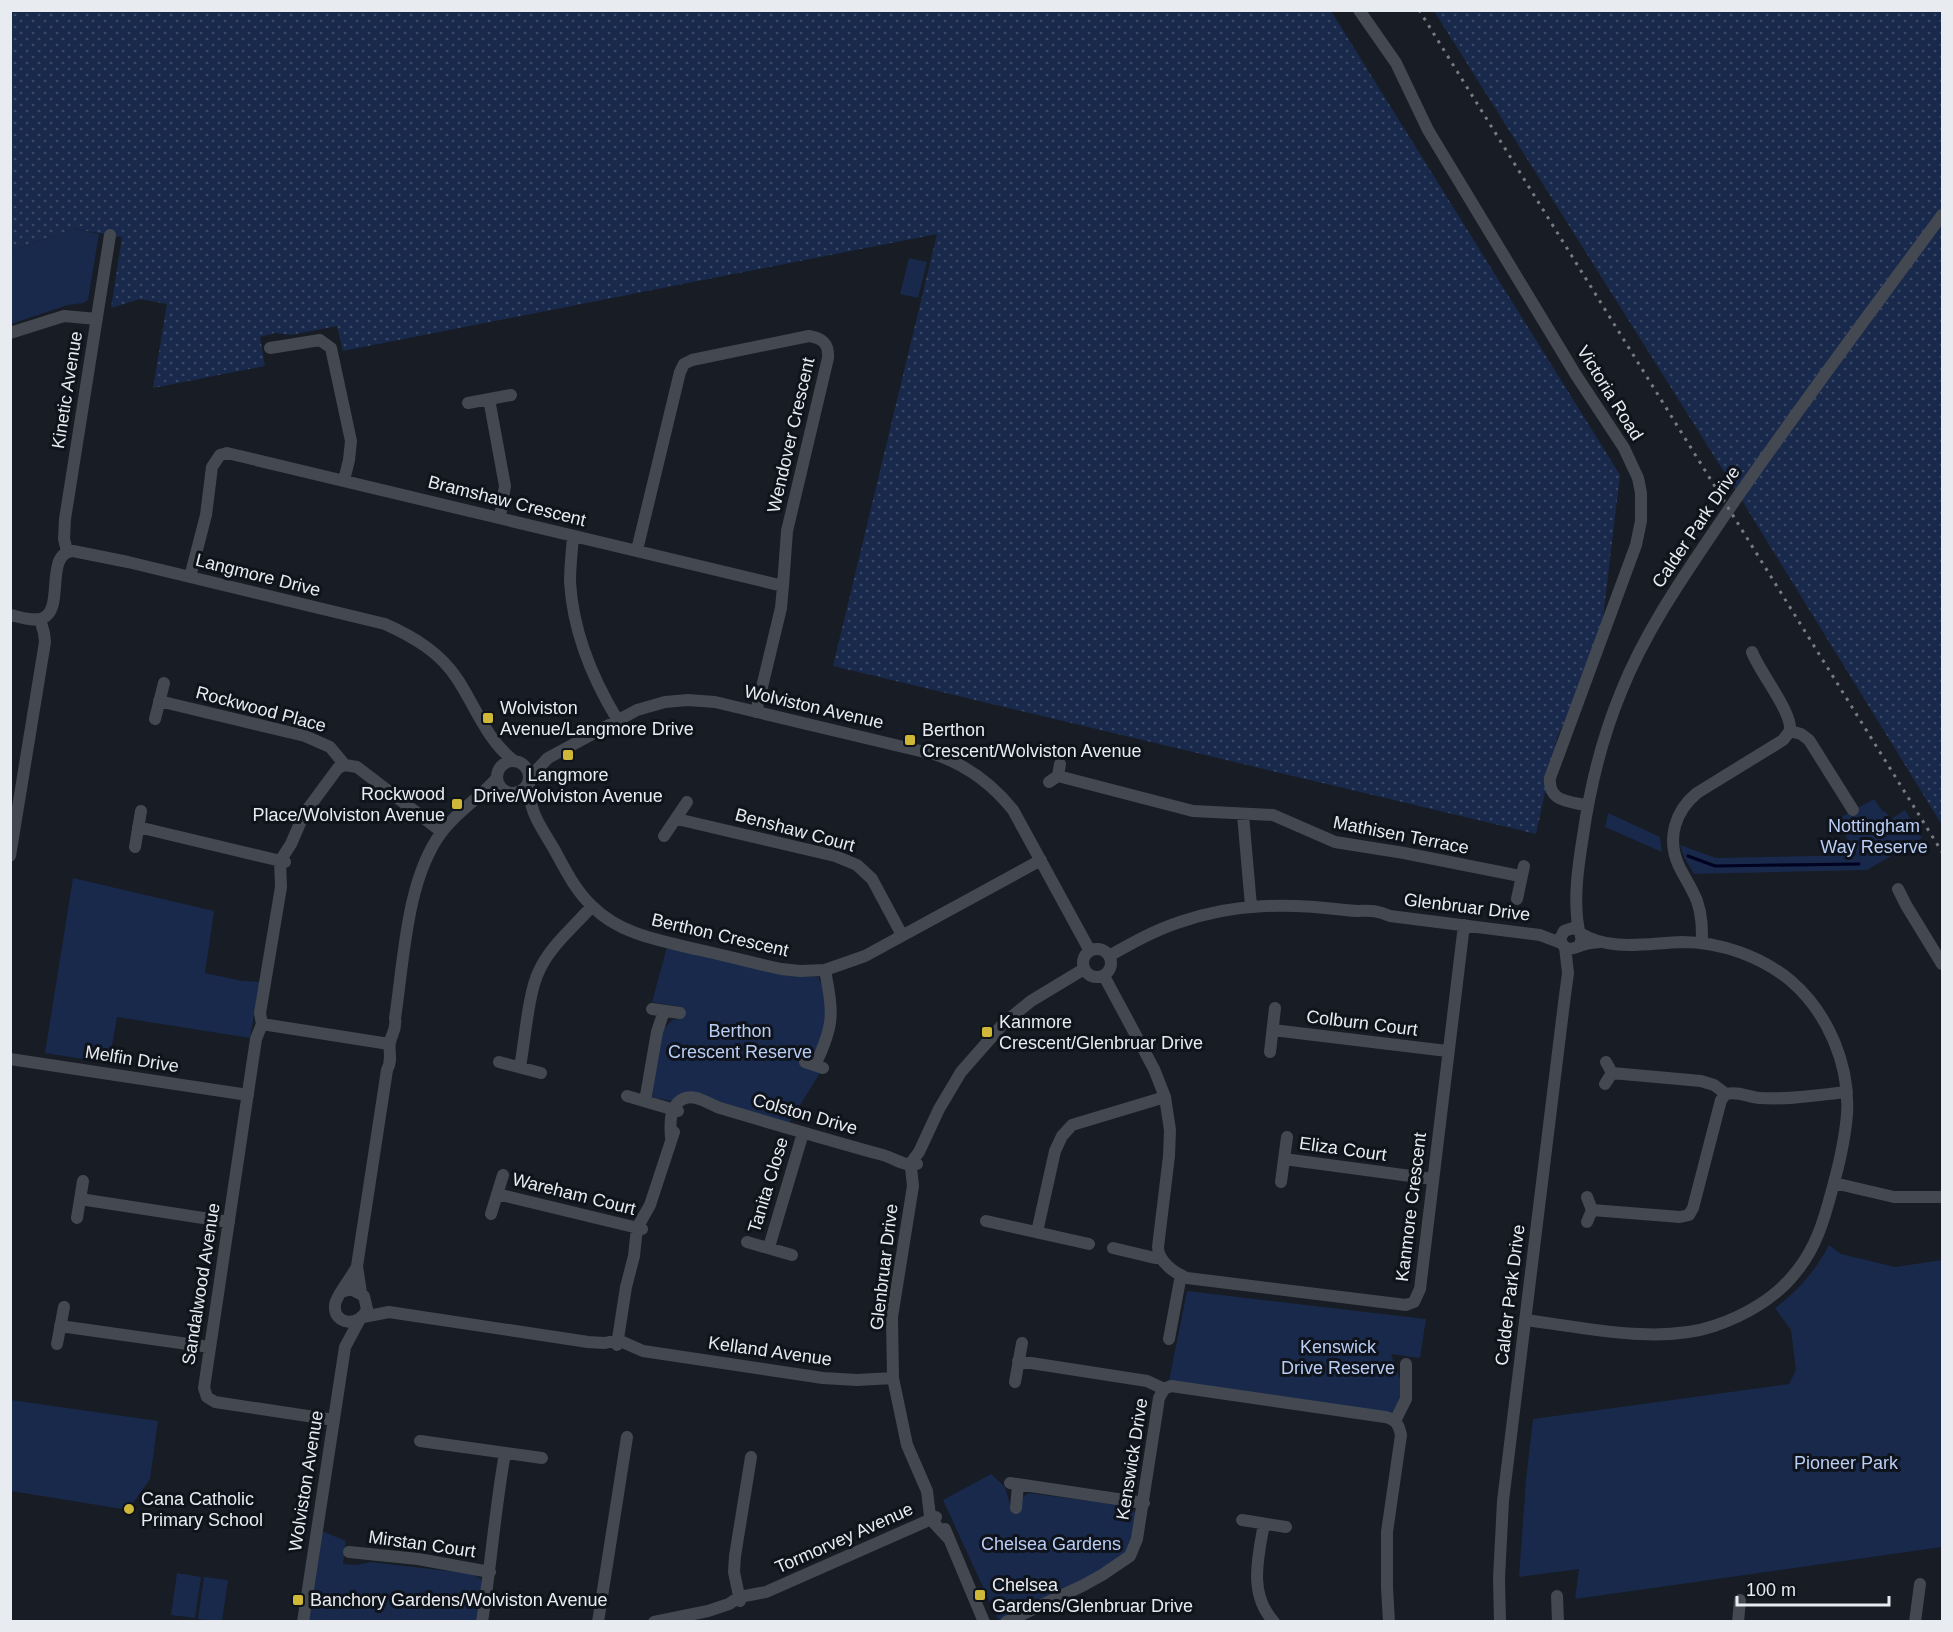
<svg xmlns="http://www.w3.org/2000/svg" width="1953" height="1632" font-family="Helvetica,sans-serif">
  <defs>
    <pattern id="grass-dots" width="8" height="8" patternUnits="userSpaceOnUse" patternTransform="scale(1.5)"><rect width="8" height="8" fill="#18294b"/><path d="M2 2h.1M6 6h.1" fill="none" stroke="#3a4865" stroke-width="1.8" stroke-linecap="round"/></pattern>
  </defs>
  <rect width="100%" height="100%" fill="#181c24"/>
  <path fill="url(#grass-dots)" d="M10,11H1331L1620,475L1600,643L1557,738L1536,834L833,666L937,234L343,351L337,326L291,335L275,333L260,337L265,366L153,388L167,304L140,299L111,308L122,237L74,229L11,251Z
    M1434,11H1942V209L1736,491Z
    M1942,220V825L1741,499Z"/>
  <path fill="#18294b" d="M74,229L99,234L88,300L83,303L68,305L11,324V251Z
    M909,258L927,262L918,298L900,294Z
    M1874,799L1883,812L1885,811L1891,819L1905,810L1922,838L1867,870L1694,874L1684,857L1680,845L1716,858L1857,855L1836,820Z
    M1608,813L1660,837L1662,852L1605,827Z
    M73,878L214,911L205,973L242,981L260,982L250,1038L117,1017L109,1063L45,1053Z
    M667,947L799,976L818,977L823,987L829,1018L820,1049L802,1054L800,1065L820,1073L789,1123L690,1095L671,1101L652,1097L661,1032L672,1020L680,1019L681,1007L652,1002Z
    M1829,1245L1841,1254L1895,1267L1942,1260V1547L1575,1599L1579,1569L1519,1577L1526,1480L1533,1419L1789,1384L1796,1370L1791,1330L1775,1308C1798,1291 1815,1271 1829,1245Z
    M1187,1291L1426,1319L1420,1358L1391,1354L1401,1382L1400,1405L1391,1413L1169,1381Z
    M11,1400L158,1421L150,1479L128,1510L11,1491Z
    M991,1474L1005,1487L1011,1508L1028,1493L1129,1506L1137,1514L1130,1552L1075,1585L998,1620L943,1500Z
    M322,1531L346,1541L343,1564L356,1565L371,1562L457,1572L474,1575L481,1579L483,1589L478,1621L308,1622Z
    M177,1573L201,1577L195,1618L171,1615Z
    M204,1577L228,1580L222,1621L198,1619Z"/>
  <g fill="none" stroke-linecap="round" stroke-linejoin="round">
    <path stroke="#000220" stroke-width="3" d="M1688,856L1715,866L1859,864"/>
    <path stroke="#434851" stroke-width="12" d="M1359,10L1396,63L1428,130L1576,375L1624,448L1638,478L1641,493V521L1636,545L1550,778C1548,802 1569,801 1588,806
      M10,333L64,316L97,319
      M270,348L320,340L331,348L351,441L349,460L344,480
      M489,399L505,486L500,517
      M468,403L511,395
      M573,536C572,551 570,566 570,582C573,632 591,676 617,719
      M637,550L680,372L684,364L692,360L809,336C823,338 829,344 828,358L787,531L783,586
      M67,551L64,539L65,519L110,235
      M190,577L206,515L212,467L220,455L227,453L783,586L781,608L756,712
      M10,615C20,617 34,622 43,618C65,609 44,553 73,551L128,562L385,624C414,637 441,653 458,680C476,708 487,740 514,761
      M1752,652C1760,673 1793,713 1790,731
      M159,701L305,736L330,747L345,765
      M155,719L164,683
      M1790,731L1801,734L1809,740L1853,810
      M497 777a16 16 0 1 1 32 0a16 16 0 1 1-32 0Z
      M1058,776L1193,811L1273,815L1335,842L1404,853L1520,876
      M529,778L548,758L637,710L665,702L688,700L715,702L937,755C968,766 993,785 1013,810L1090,951
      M529,782C528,811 540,825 554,849C565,869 575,890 592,906C620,935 663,941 700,950C727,956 754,963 781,969L800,971L825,970L865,956L1041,860
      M1049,782L1058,776L1060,764
      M1243,815L1251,906
      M677,819L835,856L857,865L872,879L902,935
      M138,827L285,862
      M664,836L687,802
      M135,847L141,811
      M10,856L45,642L44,633L40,619
      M1898,889L1906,905L1942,964
      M1517,899L1524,866
      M1579,931C1573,900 1578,867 1583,836C1590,787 1602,738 1621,692C1647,627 1688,570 1727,512C1796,411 1870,313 1942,215
      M1702,943C1702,928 1702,915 1697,901C1692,888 1684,877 1678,864C1667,838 1675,811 1697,793L1783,740L1790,731
      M1579,946L1582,939L1579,931L1573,928L1564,931L1560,939C1564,951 1570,950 1580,946C1586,943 1593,943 1600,942
      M1083 963a14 14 0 1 1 28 0a14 14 0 1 1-28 0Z
      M1109,956C1132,943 1155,930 1180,922C1234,903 1288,903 1345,910C1364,913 1370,907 1390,916L1540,935L1561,943
      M1104,976L1154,1069L1165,1097L1170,1130L1169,1156L1158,1247C1158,1261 1174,1273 1187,1278L1406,1305L1414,1302L1420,1289L1464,925
      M652,1009L680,1013
      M262,1024L389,1044
      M1273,1030L1447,1051
      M1270,1052L1275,1008
      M10,1059L248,1095
      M499,1062L541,1073
      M805,1062L823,1068
      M815,1065C835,1024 833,1013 825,970
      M520,1067C525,1041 528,993 539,971C550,946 574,927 592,906
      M1612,1073L1701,1081L1714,1085L1726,1094
      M1605,1084L1612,1073L1606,1062
      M627,1096L678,1111
      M645,1101L657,1032L664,1011
      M671,1138C670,1125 669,1108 681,1100C694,1092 708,1104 720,1108C774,1124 828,1140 883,1155C894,1158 905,1167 917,1164
      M1284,1159L1433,1179
      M1281,1182L1287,1137
      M1834,1183L1894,1197H1942
      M497,1194L642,1229
      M80,1199L229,1222
      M1592,1210L1680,1217L1689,1215L1693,1208L1721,1100L1726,1094C1738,1091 1748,1097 1760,1098C1788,1100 1818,1095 1847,1092
      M491,1214L503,1175
      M77,1218L83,1181
      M986,1221L1089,1244
      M1587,1222L1592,1210L1587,1197
      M1037,1232L1055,1151L1062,1136L1072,1125L1165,1097
      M747,1242L792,1255
      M769,1247L803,1133
      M1113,1248L1155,1258H1160
      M341,1292L351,1289L364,1296L367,1309C360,1328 333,1325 335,1305C335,1298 352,1276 357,1267
      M361,1293L357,1266L387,1070C393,1059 388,1052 390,1042C392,1033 397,1029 395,1018C404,960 406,881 441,833C457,811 480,798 497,778
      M363,1317L389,1312L588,1342L605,1343L618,1340L643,1351L823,1378L857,1380L893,1378
      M1525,1320C1583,1327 1658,1345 1714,1326C1744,1316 1776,1298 1796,1272C1816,1248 1824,1220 1832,1190C1839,1165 1845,1140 1847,1114C1850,1065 1828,1013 1791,981C1761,956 1720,942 1682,942C1647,943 1611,952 1580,933
      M60,1326L209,1347
      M1169,1339L1181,1275
      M57,1344L64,1307
      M617,1345L626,1287L634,1256L637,1228L650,1205L674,1132
      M1018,1361L1147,1381L1164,1389
      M1015,1382L1022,1343
      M334,1420L215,1402L207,1397L204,1388L256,1039L262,1024L260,1013L281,887L280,861L291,844L304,814L338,768L345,765L357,767L442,832
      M1395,1421L1406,1399V1364
      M420,1441L542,1458
      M1010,1483L1144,1503
      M1016,1508L1018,1485
      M1242,1520L1286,1527
      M1264,1524C1258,1557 1248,1594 1274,1622
      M945,1529L984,1622
      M947,1537L934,1523L930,1516L927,1491L907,1445L893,1378L892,1317L913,1186L911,1168L913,1160L919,1152L939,1109L961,1072L1004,1023L1031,1001L1084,969
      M349,1552L418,1559L490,1572
      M1557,1596L1558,1622
      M740,1601L734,1572L735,1556L751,1457
      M303,1622L345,1347L360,1319
      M482,1622C491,1565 495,1509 505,1453
      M598,1622L627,1437
      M654,1622L708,1611L729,1604L739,1597L766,1592L936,1517
      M1006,1622L1084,1585L1102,1575L1130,1556L1137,1539L1159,1398L1164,1389L1171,1386L1385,1417C1396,1419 1399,1425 1401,1435L1387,1532V1588L1389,1622
      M1500,1622L1499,1578L1503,1501L1564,1003L1568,973L1565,947
      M1738,1622L1740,1600
      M1915,1622L1920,1584"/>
    <path stroke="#777b81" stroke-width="3" stroke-dasharray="3 6" stroke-linecap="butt" d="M1419,10L1942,852"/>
  </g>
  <g fill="#cfb837" stroke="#0f131b" stroke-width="2">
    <rect x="482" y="712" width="12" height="12" rx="3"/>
    <rect x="904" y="734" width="12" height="12" rx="3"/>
    <rect x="562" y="749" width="12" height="12" rx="3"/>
    <rect x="451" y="798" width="12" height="12" rx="3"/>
    <rect x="981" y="1026" width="12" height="12" rx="3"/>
    <circle cx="129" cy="1509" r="6"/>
    <rect x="974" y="1589" width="12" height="12" rx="3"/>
    <rect x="292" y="1594" width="12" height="12" rx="3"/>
  </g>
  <g text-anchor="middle" stroke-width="6" stroke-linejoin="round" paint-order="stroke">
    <g font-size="18" fill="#e8ebf0" stroke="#0f131b">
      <text transform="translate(67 390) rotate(-81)" y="6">Kinetic Avenue</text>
      <text transform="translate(1610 393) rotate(58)" y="6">Victoria Road</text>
      <text transform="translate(791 435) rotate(-77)" y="6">Wendover Crescent</text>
      <text transform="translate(507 501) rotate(14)" y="6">Bramshaw Crescent</text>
      <text transform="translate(1696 527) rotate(-56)" y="6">Calder Park Drive</text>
      <text transform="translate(258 575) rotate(14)" y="6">Langmore Drive</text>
      <text transform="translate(814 707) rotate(13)" y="6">Wolviston Avenue</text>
      <text transform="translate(261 709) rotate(15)" y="6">Rockwood Place</text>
      <text transform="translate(795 830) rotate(15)" y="6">Benshaw Court</text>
      <text transform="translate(1401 835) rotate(11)" y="6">Mathisen Terrace</text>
      <text transform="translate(1467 907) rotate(7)" y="6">Glenbruar Drive</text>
      <text transform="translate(720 935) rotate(13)" y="6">Berthon Crescent</text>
      <text transform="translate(1362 1023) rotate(7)" y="6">Colburn Court</text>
      <text transform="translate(132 1059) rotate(9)" y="6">Melfin Drive</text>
      <text transform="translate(805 1114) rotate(16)" y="6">Colston Drive</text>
      <text transform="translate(1343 1149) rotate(8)" y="6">Eliza Court</text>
      <text transform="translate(768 1185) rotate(-73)" y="6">Tanita Close</text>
      <text transform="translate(574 1194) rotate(14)" y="6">Wareham Court</text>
      <text transform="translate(1411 1207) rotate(-83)" y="6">Kanmore Crescent</text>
      <text transform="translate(884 1267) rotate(-83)" y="6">Glenbruar Drive</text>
      <text transform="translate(201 1284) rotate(-81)" y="6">Sandalwood Avenue</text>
      <text transform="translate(1510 1295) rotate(-83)" y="6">Calder Park Drive</text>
      <text transform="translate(770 1351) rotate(8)" y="6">Kelland Avenue</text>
      <text transform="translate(1132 1459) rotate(-81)" y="6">Kenswick Drive</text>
      <text transform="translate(306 1481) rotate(-81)" y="6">Wolviston Avenue</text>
      <text transform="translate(844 1538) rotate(-24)" y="6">Tormorvey Avenue</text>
      <text transform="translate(422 1544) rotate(8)" y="6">Mirstan Court</text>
    </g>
    <g font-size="18" fill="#e8ebf0" stroke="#0f131b" text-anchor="start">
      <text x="500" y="714">Wolviston<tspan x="500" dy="21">Avenue/Langmore Drive</tspan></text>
      <text x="922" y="736">Berthon<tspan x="922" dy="21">Crescent/Wolviston Avenue</tspan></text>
      <text x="568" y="781" text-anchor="middle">Langmore<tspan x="568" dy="21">Drive/Wolviston Avenue</tspan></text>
      <text x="445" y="800" text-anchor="end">Rockwood<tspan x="445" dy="21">Place/Wolviston Avenue</tspan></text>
      <text x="999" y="1028">Kanmore<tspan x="999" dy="21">Crescent/Glenbruar Drive</tspan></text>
      <text x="141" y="1505">Cana Catholic<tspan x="141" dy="21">Primary School</tspan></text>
      <text x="992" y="1591">Chelsea<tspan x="992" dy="21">Gardens/Glenbruar Drive</tspan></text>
      <text x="310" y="1606">Banchory Gardens/Wolviston Avenue</text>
    </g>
    <g font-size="18" fill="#b9cdf5" stroke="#0f131b">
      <text x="1874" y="832">Nottingham<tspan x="1874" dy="21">Way Reserve</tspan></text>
      <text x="740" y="1037">Berthon<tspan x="740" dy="21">Crescent Reserve</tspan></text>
      <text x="1338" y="1353">Kenswick<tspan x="1338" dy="21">Drive Reserve</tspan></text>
      <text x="1846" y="1469">Pioneer Park</text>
      <text x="1051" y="1550">Chelsea Gardens</text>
    </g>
  </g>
  <rect width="1953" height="1632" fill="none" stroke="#e8ebf0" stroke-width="24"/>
  <path d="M1737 1596v9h152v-9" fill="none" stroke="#e8ebf0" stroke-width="3"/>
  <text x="1746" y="1596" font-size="18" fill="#e8ebf0" stroke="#0f131b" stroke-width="4.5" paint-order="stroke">100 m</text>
</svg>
